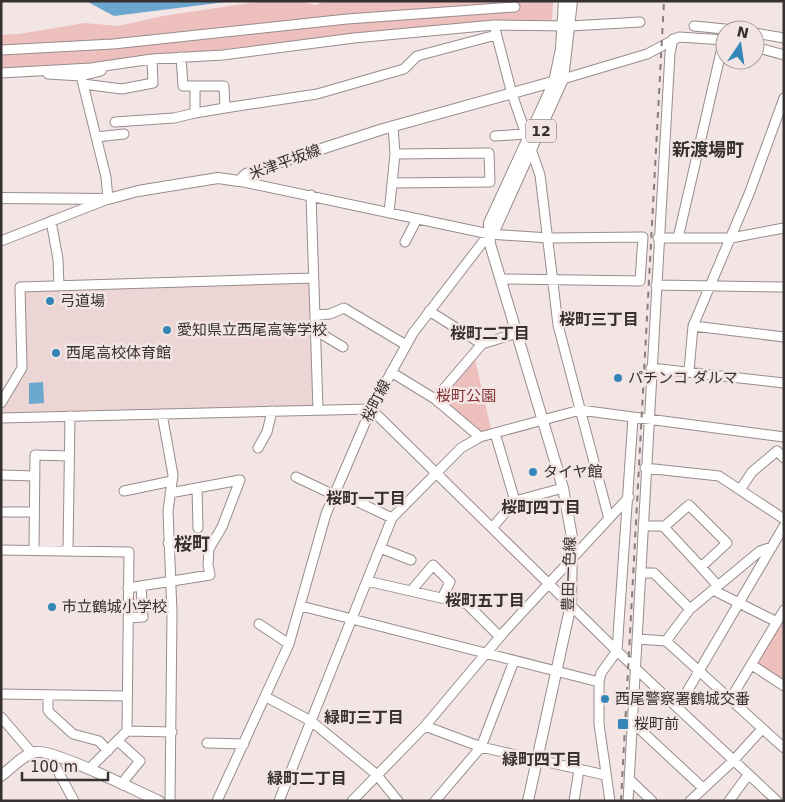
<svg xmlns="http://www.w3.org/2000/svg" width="785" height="802" font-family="'DejaVu Sans','Noto Sans JP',sans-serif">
  <rect width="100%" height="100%" fill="#f3e5e4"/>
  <path fill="#ecd6d5" d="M311,280L315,406L1,415V406L23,369L22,291Z"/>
  <path fill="#edbfbd" d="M262,1H299L315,5L326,1H553L552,21L326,38L92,64L1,68V35L19,34L85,23L118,26L163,16Z
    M475,359L491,429L482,433L442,398Z
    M784,617V681L757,664Z"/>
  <path fill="#6ca7cf" d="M86,1H234L114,16Z
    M43,382L44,403L29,404V383Z"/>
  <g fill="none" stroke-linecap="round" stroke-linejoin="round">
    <g stroke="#998c8c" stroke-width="11">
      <path id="minor" d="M494,25L512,94L540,175L558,325L609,519
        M694,26L735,30
        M755,33L784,38
        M755,47L784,55
        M1,50L113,44L347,19L515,7
        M181,57L183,86H224L225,108L317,94L404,69L417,56L496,35
        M1,73L91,68L152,59L223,55L354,38L494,25L570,26L640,22
        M48,74L81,76L101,71
        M563,79L647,54L679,37L725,40
        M83,84L122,89L153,83L152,59
        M195,86V113L225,108
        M115,122L174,118L195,113
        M495,136L525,134
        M96,137L124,134
        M239,181L489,234L549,238L643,237L640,281L500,279
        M392,183L490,182L489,153L395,154
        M311,195L318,409
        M389,213L395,154L393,126
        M51,221L58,259L59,286
        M658,238H731L784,228
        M678,238L724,39
        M1,241L108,199L106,177L81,76
        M405,242L417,219
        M656,285L784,287
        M429,311L482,344
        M315,315L330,314L344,308L406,345
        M693,326L784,337
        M315,330L343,347
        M651,368L784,383
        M689,371L693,326L749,194L784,98
        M391,372L435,399L480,437
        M435,399L482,344L517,333
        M1,403L22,368L20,287L313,278
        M162,414L173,475L168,511L172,613L170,801
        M1,418L371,409L617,651
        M495,433L515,501
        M258,448L267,432L272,411
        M645,468L719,476L784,519
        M1,475L35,476
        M296,477L334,495
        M197,488L198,528
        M740,490L752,472L777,451L784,458
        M124,491L172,481
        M335,491L392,518
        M1,512H33
        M643,526H665L689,505L727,543L701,567L663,526
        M492,528L515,501L563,488
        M168,543H212
        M380,548L411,560
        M34,549L35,455L69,456
        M1,550L129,552L127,731L89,769
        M68,550L70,416
        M701,567L717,585V592L777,622
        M641,573H654L690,609
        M367,581L467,604L500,637
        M128,588L210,575L208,565L209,549L222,527L240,480L170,493
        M411,591L433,565L450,582L442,598
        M301,606L599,682L601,673L617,651L777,801
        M128,618L143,617L141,586
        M259,624L289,644
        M638,639L666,641L784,748
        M666,641L690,609L760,551L772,547
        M617,651L633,418
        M752,665L784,686
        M599,682V724L610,801
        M1,694L126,696
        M48,695V710L50,713L73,734L99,741L108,751
        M266,697L311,721L376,774L398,801
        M731,698L784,610
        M678,707L784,526
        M1,717L32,753
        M632,722L703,788
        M425,726L481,747L605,775
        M127,731L172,732
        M118,741L140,761L126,778L123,785
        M207,743L244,744
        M54,756L53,762L74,801
        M629,779L652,801
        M217,801L289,644L326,514L371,409L413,333L489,234
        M279,801L392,518L461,448L480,437L580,410L784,437
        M352,801L425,726L504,632L629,497
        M435,801L481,747L514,661
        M574,801L579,770
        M628,801L670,53L673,39
        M690,801L733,761L762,729
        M729,801L748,775"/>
    </g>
    <g stroke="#998c8c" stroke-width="12">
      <path id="major" d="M1,198L108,199L138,191L218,178L239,181L246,174L253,171L383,129L563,79
        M489,234L496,227L563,79L572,1
        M1,776C11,769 23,754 36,752C54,749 138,792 159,801
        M528,801L571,604L572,537L563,488L490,244L489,223L554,82L561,49L564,1"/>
    </g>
    <use href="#minor" stroke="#fff" stroke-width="9"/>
    <use href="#major" stroke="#fff" stroke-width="10"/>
    <path stroke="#867d7c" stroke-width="2" stroke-dasharray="6 6" stroke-linecap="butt" d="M621,801L664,1"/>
  </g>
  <g fill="#3486b7" stroke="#f3e5e4" stroke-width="2">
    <circle cx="50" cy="301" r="5"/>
    <circle cx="167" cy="330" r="5"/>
    <circle cx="56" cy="353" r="5"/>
    <circle cx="618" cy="378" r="5"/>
    <circle cx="533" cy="472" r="5"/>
    <circle cx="52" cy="607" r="5"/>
    <circle cx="605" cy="699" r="5"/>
    <rect x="617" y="718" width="12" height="12" rx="2.5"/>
  </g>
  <g text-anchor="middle" stroke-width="5" stroke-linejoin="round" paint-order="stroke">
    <rect fill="#f3e5e4" stroke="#6f6766" stroke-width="1" x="526" y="119.5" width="30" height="23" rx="4"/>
    <g font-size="14" font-weight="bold" fill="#363130">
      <text x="541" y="136">12</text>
    </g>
    <g font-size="15" fill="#363130" stroke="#f3e5e4">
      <text transform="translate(285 162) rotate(-20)" y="5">米津平坂線</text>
      <text transform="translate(376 401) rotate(-63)" y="5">桜町線</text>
      <text transform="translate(569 574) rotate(-88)" y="5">豊田一色線</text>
    </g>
    <g font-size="15" fill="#363130" stroke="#f3e5e4" text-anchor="start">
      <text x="60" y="306">弓道場</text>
      <text x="177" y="335">愛知県立西尾高等学校</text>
      <text x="66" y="358">西尾高校体育館</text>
      <text x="628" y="383">パチンコ ダルマ</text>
      <text x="543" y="477">タイヤ館</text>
      <text x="62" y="612">市立鶴城小学校</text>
      <text x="615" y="704">西尾警察署鶴城交番</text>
      <text x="634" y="729">桜町前</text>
    </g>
    <g font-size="15" fill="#853235" stroke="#f3e5e4">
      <text x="466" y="401">桜町公園</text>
    </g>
    <g font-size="16" font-weight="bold" fill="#363130" stroke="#f3e5e4">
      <text x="599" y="325">桜町三丁目</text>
      <text x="490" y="339">桜町二丁目</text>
      <text x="366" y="504">桜町一丁目</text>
      <text x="541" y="513">桜町四丁目</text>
      <text x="485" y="606">桜町五丁目</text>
      <text x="364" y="723">緑町三丁目</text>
      <text x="542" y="765">緑町四丁目</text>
      <text x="307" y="784">緑町二丁目</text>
    </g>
    <g font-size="18" font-weight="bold" fill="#363130" stroke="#f3e5e4">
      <text x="708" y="156">新渡場町</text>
      <text x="192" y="550">桜町</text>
    </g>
  </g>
  <rect width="785" height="802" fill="none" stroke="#363130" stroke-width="5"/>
  <g transform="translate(740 45) rotate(13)"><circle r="24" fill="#f3e5e4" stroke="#a79d9c"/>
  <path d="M0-4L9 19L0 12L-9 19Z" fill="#3486b7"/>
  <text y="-8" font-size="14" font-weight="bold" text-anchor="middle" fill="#363130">N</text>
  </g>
  <path d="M22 772v8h86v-8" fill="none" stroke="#363130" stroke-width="2.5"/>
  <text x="30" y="772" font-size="15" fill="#363130" stroke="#f3e5e4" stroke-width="4" paint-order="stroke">100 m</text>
</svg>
